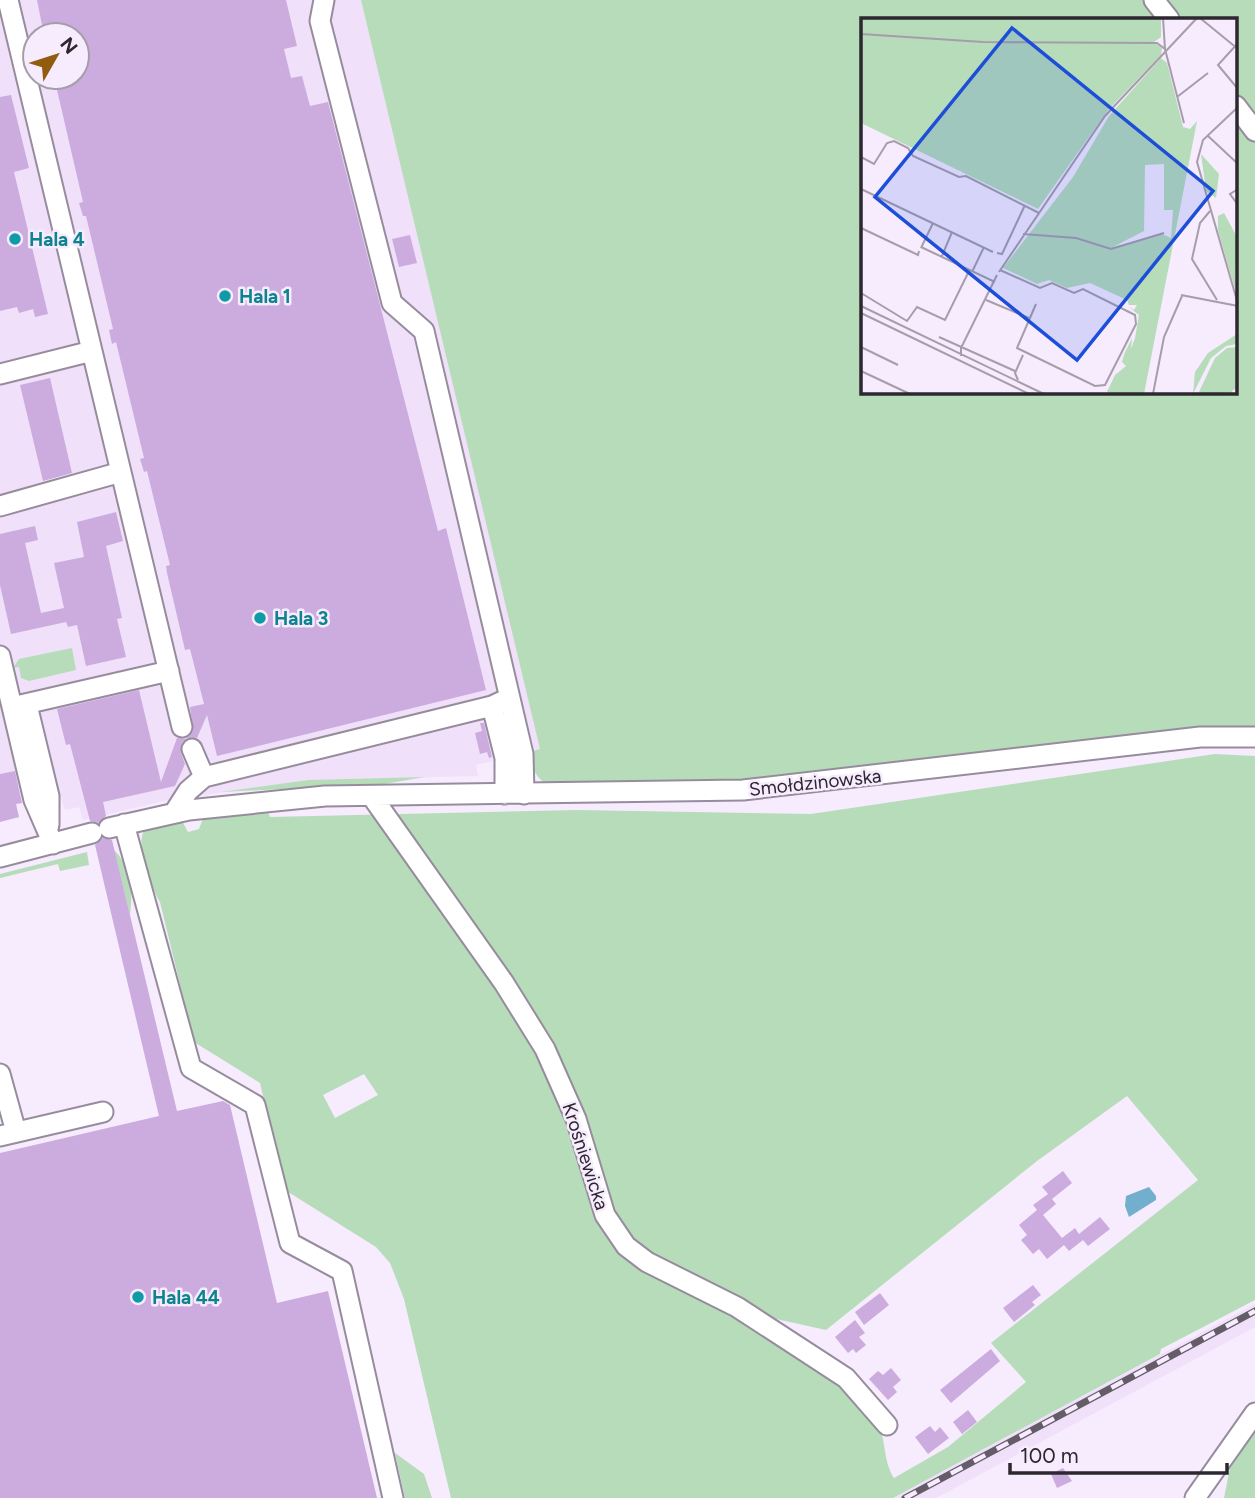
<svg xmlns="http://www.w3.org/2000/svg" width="1255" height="1498" font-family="Figtree,sans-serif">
  <rect width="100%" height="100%" fill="#f7ebfe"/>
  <path fill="#f0e0fa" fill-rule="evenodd" d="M0,0H361L541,749L476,765L478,776L308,780L164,801L83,820L79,807L65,810L48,762L17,770L20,786L12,788L19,817L0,822ZM35,35H77V77H35Z
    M1255,1304V1327L1011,1458L936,1498H893Z"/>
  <path fill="#b7dcba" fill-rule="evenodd" d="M361,0H1255V731L763,782L550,786C535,779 532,767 529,752L540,749ZM863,19H1236V392H863Z
    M72,648L76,670L29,681L21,678L19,667L13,668L19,659Z
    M1215,754L1255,756V1300L1161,1349L1160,1354L893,1498H451L404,1299L390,1263L376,1247L285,1190L260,1083L194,1042L160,902C152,889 130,835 149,826C158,822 172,822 182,821L188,832L199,829L204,816L267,809L270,817L577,810L811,814ZM364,1074L378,1095L335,1118L323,1095ZM1127,1096L1198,1180L991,1343L1026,1382L948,1447L894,1478C882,1459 887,1439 877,1423C872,1414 861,1407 855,1400C791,1334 699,1307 625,1256L713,1287L772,1318L826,1330L1037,1161Z
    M425,777L384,784L221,792L308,780Z
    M114,850C132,868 133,891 130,915Z
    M87,852L89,865L60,871L58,864L0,878V874Z
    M1255,1430V1498H1224L1231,1463Z
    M395,1453L424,1474L432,1498H405Z"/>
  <path fill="#72aece" d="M1149,1187L1156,1196V1200L1129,1217L1125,1206L1126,1196Z"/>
  <path fill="#ccacde" d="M37,0H286L297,46L284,49L291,78L302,76L310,106L328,102L438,531L446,528L486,690L217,756L207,715L197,738H188L182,742L181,753L185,764L175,786L103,802L106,816L98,823L90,821L70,744L66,745L57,709L139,690L161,782L177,738L186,739L193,731L190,707L204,704L190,649L185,650L167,573L166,566L170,565L147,471L144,472L140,459L144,458L116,342L112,344L109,330L113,329L86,216H83L79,203L83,202L54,77H77V35H44Z
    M11,95L29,168L14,172L48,314L35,317L33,309L19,313L17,307L0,311V97Z
    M410,235L417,263L399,267L392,239Z
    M50,378L72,473L43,481L20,385Z
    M116,512L123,541L106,546L122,618L117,619L126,657L86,666L77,625L68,627L66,622L11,634L0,585V534L35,526L38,540L25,543L41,613L64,608L54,563L84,557L77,522Z
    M480,723H484L492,757L489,758L487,752L480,754L475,733L482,731Z
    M15,771L22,803L16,804L19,817L0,822V774Z
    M103,838L112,840L177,1111L223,1101L230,1105L277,1303L328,1291L377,1498H0V1153L159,1116L95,845Z
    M1063,1171L1072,1183L1052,1199L1056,1204L1043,1215L1062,1238L1075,1228L1079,1234L1100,1217L1110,1229L1088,1246L1083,1240L1069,1251L1064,1245L1047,1259L1039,1249L1033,1254L1021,1240L1027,1235L1019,1225L1037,1210L1033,1205L1048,1194L1042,1187Z
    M1033,1285L1041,1295L1032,1302L1035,1305L1014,1322L1003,1308Z
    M880,1293L889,1305L864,1325L855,1312Z
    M855,1320L865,1333L859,1337L866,1345L856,1353L853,1349L848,1353L835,1337Z
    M991,1349L1000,1361L951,1403L940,1390Z
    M891,1368L901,1380L893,1387L897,1392L888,1400L869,1379L878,1371L883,1375Z
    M968,1410L977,1422L962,1434L953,1422Z
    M930,1426L935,1432L940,1427L949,1438L928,1454L915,1437Z
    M1063,1468L1072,1481L1057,1488L1051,1474Z"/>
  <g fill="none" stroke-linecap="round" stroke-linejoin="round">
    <g stroke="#978c9d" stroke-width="23">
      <path id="minor" d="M8,0L182,727
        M324,0L320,21L392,303L424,331L523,754L524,794
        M1154,0L1169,19
        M1236,106L1255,131
        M0,374L92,351
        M0,506L121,472
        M0,656L34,800L53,844
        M27,705L49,796V825
        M492,706L505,758V794
        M12,707L169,671
        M192,749L204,777L492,706L509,698
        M373,798L504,983L545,1049L576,1119L605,1215L626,1246L647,1262L737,1307L846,1378L887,1425
        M174,813L188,791L204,777
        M124,824L191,1068L255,1105L290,1243L342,1271L393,1498
        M109,828L189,810L325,796L743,790L1200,737H1255
        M0,857L92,833
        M0,1074L16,1132
        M0,1136L103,1112
        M1195,1498L1255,1413"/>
    </g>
    <use href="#minor" stroke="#fff" stroke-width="19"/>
    <g stroke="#645d68" stroke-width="7">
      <path id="rail" d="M905,1498L1255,1311"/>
    </g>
    <use href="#rail" stroke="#f7ebfe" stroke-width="4.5" stroke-dasharray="13" stroke-linecap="butt"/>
  </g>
  <g fill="#0f9aa8" stroke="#f7ebfe" stroke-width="2.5">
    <circle cx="15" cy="239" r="7"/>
    <circle cx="225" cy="296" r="7"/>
    <circle cx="260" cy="618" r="7"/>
    <circle cx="138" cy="1297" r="7"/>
  </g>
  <g text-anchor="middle" stroke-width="5" stroke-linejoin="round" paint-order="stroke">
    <g font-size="19" font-weight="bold" fill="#0d838f" stroke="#f7ebfe" text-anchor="start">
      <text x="29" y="246">Hala 4</text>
      <text x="239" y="303">Hala 1</text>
      <text x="274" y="625">Hala 3</text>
      <text x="152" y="1304">Hala 44</text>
    </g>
    <g font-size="19" fill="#2d282f" stroke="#f7ebfe">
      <text transform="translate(815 782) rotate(-6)" y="7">Smołdzinowska</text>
      <text transform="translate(586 1156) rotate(72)" y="7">Krośniewicka</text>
    </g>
  </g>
  <g transform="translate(861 18)">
    <rect width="376" height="376" fill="#f7ebfe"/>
    <path d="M0,0H300V19L293,24L301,30L300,37L247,92L177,191L0,105ZM300,40L306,45L322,109L329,111L336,103L283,376H250L246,374L254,357L265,348L261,344L264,334L254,355L271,320L270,331L274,320L278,297L268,289L273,292L276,287H268L266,282L229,265L206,270L188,262L176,266L142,250L212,159L248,98ZM303,146V192H312L310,220L301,216L252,229L283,213L284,147ZM340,136L358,156L355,180L345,173ZM363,195L376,219L374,271L357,212V198ZM376,316V326L365,328L350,340L332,376L334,354L347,335ZM376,329V375L373,371L369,376H337L354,340L366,330Z" fill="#b7dcba" fill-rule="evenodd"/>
    <path fill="none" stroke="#a69dab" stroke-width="2" d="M302,0L304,31L323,105M339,0L377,31M0,16L122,24L296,25L304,31M377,25L357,47L377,71M316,79L347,55M377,89L342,122L336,144L377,286M346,117L377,146M0,139L13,146L26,125L33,123L47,130L52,138L98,159L105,158L178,195M0,171L132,234M377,171L369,176L377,187M349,193L339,205L331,241L356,282M0,210L57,237L58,233M162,216L215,220L250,231L303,215M60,229L134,264M60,230L72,205M136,235L141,236L164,187M81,238L91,214M139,252L179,270L191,265L213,275L222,271L274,297L275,306L244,367L234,368L156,330L175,286M111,254L123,229M138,254L244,98L336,0M0,275L46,303L56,289L84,302L108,253M320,277L377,288M125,282L168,300M0,288L183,376M0,295L168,376M78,319L154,353M0,329L37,347M100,338V330L136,257M0,353L49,376M157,362L154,355L162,337M292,376L303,319L321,278"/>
    <path fill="#1d4ed8" fill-opacity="0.15" stroke="#1d4ed8" stroke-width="3.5" d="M151,10L352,173L216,342L14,179Z"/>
    <rect width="376" height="376" fill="none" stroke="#2d282f" stroke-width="3.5"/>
  </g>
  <g transform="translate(56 56) rotate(51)"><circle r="33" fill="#f7ebfe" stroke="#a69dab" stroke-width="2"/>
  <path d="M0-5L12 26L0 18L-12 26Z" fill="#915b10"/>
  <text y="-10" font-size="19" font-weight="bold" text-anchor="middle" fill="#2d282f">N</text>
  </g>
  <path d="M1010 1463v10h217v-10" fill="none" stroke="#2d282f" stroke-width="3.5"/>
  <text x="1020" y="1463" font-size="21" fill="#2d282f" stroke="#f7ebfe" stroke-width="5" paint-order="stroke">100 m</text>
</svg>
